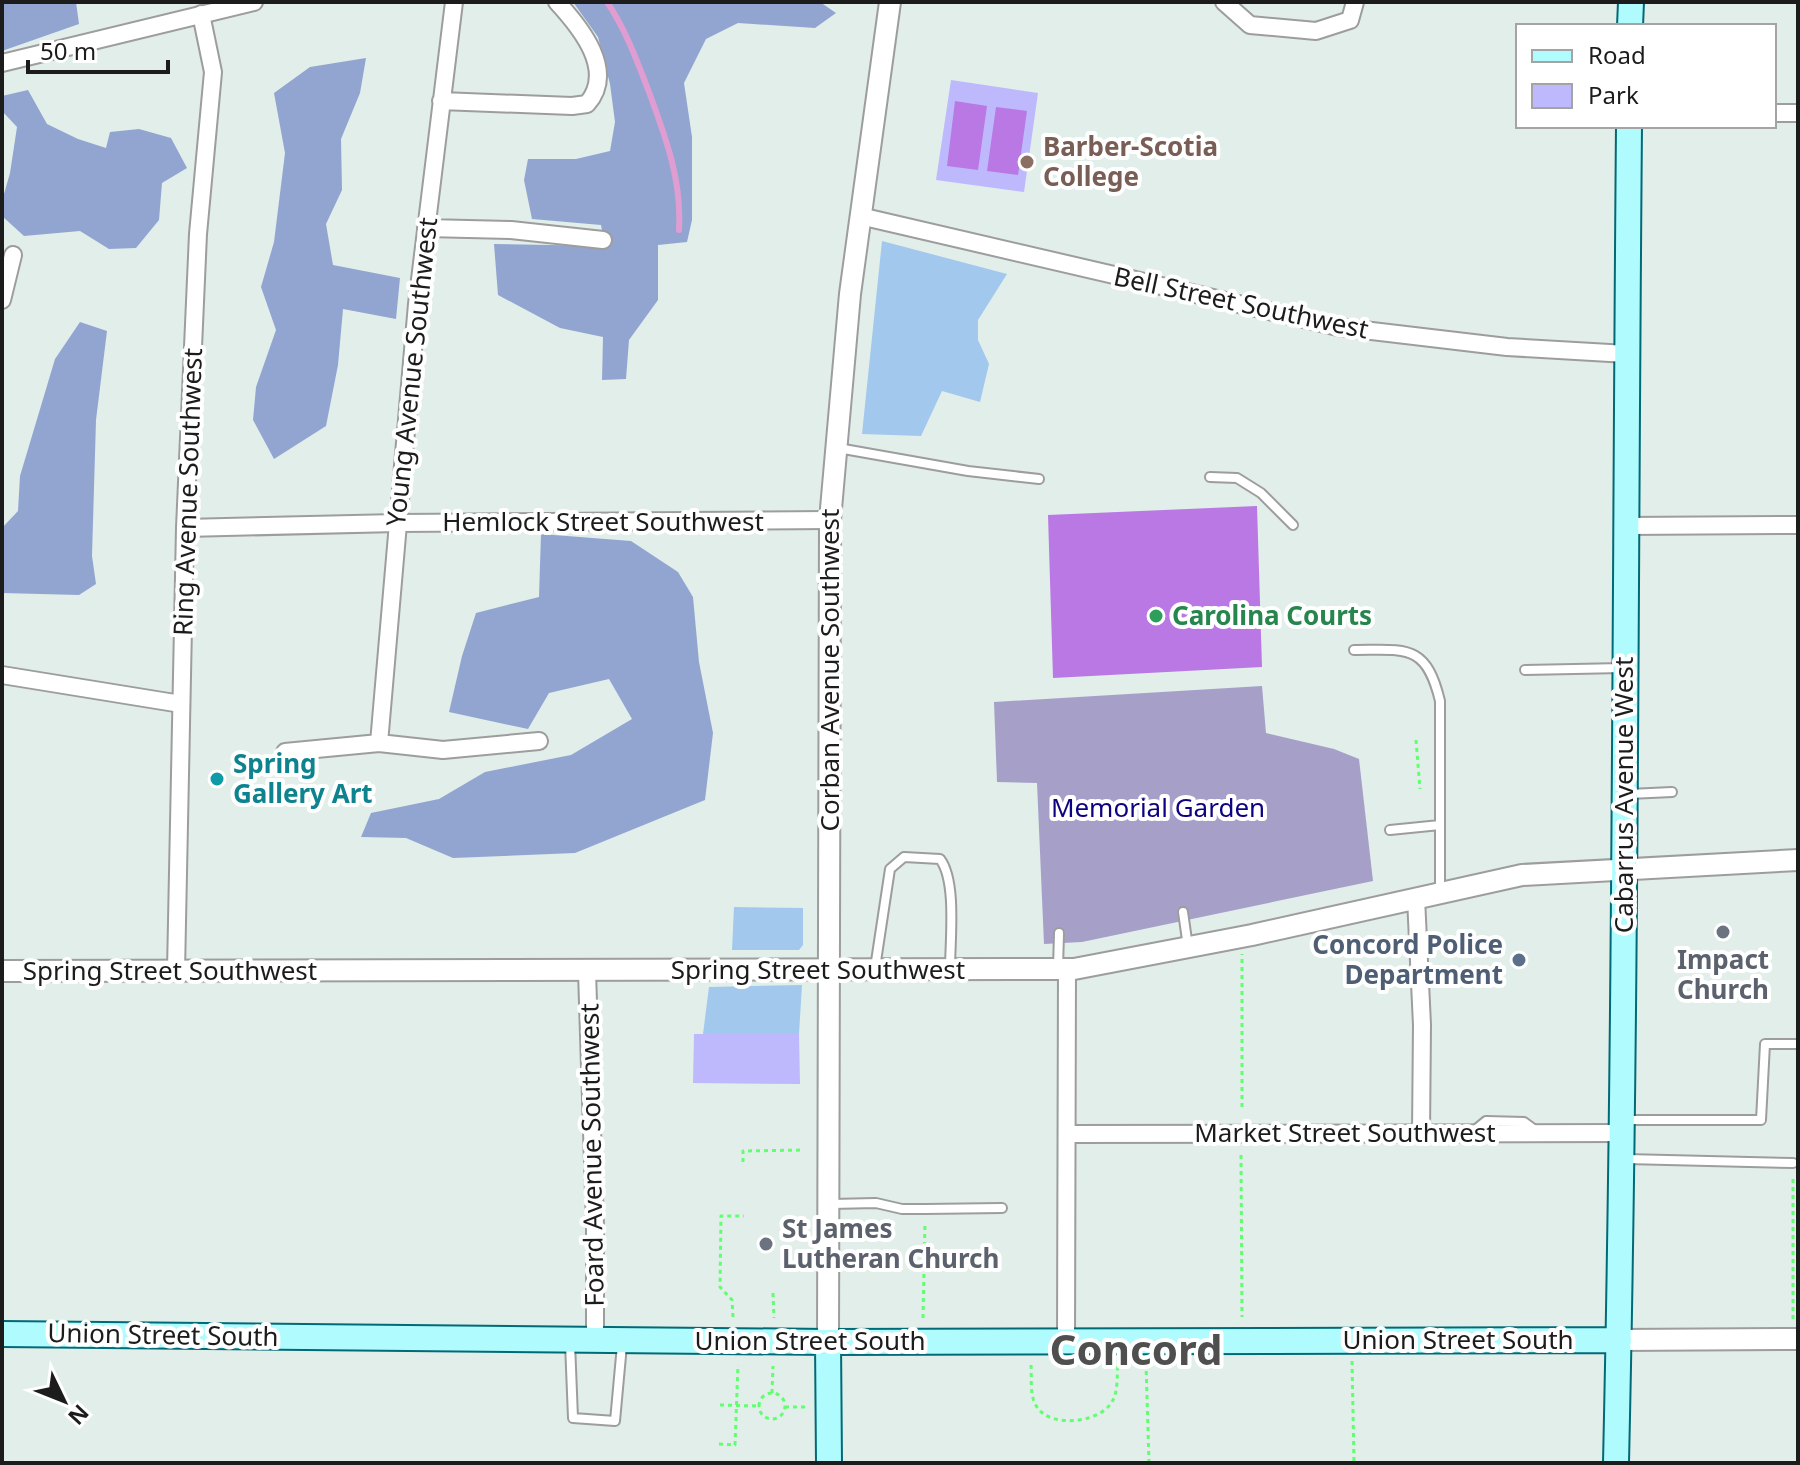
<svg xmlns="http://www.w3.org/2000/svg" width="1800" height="1465" font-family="'Noto Sans',sans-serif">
  <rect width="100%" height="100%" fill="#e1eeea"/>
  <path fill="#a2c8ed" d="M882,241L1007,274L978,320V340L989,364L980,402L942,391L921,436L862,434Z
    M734,907L803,908V945L799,950H732Z
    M802,985L799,1034H703L709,987Z"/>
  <path fill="#92a5d1" d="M2,2H76L79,24L2,51Z
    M573,2H820L836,13L815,28L738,23L706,39L684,83L692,137V220L687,242L658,245V300L629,340L626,379L602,380L603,337L560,328L498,295L494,244L605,246L601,225L532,219L524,180L528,159H576L610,151L615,122L610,84L598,37Z
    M366,58L360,93L341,139L342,190L326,224L333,265L400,278L396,319L343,309L338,365L326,426L274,459L253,420L256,387L276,330L261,287L274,242L285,153L274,93L310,67Z
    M28,90L47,124L78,139L106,148L110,132L139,129L171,138L187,168L162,183L159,220L136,248L109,249L80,231L24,236L2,216V201L10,173L17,127L2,111V96Z
    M80,322L107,331L96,420L92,556L96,584L79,595L2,593V528L18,511L20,476L55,359Z
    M541,534L631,541L678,572L693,597L699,662L713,733L705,800L575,853L453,858L406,838L361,837L371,813L439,799L485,772L571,755L632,719L609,679L549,693L528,729L449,712L462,656L476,613L539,597Z"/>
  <path fill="#a6a0c9" d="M1262,686L1266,733L1334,749L1359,759L1373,881L1082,942L1044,944L1037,783L997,782L994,702Z"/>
  <path fill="#beb9fd" d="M951,80L1038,93L1024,192L936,180Z
    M694,1034H799L800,1084L693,1083Z"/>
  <path fill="#b978e4" d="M955,101L987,106L978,170L947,166Z
    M996,107L1027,111L1018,175L987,171Z
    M1257,506L1262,667L1053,678L1048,515Z"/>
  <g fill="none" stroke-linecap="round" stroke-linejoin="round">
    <path stroke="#e09dd1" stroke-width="6" d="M607,2C626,30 637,61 649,92C666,138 682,181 679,230"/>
    <g stroke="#9d9d9d" stroke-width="12">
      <path id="service" d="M838,448L968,471L1039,479
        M1210,477L1237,478L1261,493L1293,525
        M1354,650C1406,650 1426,643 1440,701V892
        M1525,670L1623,668
        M1629,794L1672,792
        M1390,830L1440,825
        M1183,912L1188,947
        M875,968L890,869L904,857L940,859C957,881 950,941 950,969
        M1058,968L1059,933
        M1624,1120H1761L1765,1044H1798
        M1475,1130L1486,1121L1524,1122L1535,1130
        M1626,1159L1793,1163
        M831,1204L876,1203L902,1209H925L1002,1208
        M570,1343L573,1418L615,1421L622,1345"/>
    </g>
    <g stroke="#9d9d9d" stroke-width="20">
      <path id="minor" d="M1224,2L1250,25L1316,31L1350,20L1355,2
        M2,63L254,2
        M441,101L572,106L587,104C616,71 581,28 557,2
        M1774,113H1798
        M860,216L1338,327L1507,347L1627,354
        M426,228L511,230L603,240
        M2,300L13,255
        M1624,526L1798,525
        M185,528L397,523L830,520
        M2,675L181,704
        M379,743L417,304L454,2
        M285,752L379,743L443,750L539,741
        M1416,898L1422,1025L1421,1133
        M176,971L185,528L198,234L213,72L201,14
        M587,971L595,1226V1340
        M1067,1134L1623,1133
        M1066,1341L1067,970"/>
    </g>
    <g stroke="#9d9d9d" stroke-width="24">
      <path id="tertiary" d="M2,971L1074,969L1252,935L1522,875L1798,860
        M1619,1340L1798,1339
        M828,1342L830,520L850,294L890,2"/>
    </g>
    <g stroke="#006a76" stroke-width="28">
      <path id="secondary" d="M1630,26L1631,2
        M2,1334L828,1342L1619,1340
        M828,1342L829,1463
        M1616,1463C1626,1017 1625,572 1629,126"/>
    </g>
    <path stroke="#61ff70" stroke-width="3" stroke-dasharray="4 4" stroke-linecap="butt" d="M1416,740L1420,789
      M1242,1107V954
      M1241,1155L1242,1317
      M743,1162V1151L804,1150
      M773,1293L774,1318
      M733,1317L732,1300L720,1287L721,1216H744
      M923,1318L925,1222
      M1793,1319V1175
      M1352,1361L1354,1463
      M1146,1363L1149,1463
      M1031,1365C1032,1378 1029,1396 1037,1407C1051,1429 1102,1423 1113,1400C1118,1391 1117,1374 1118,1363
      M759 1406a13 13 0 1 1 26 0a13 13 0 1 1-26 0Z
      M772,1393L773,1366
      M720,1405L758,1406
      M785,1407H805
      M719,1444L735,1445L738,1365"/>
    <use href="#service" stroke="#fff" stroke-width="8"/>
    <use href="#minor" stroke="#fff" stroke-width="16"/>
    <use href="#tertiary" stroke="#fff" stroke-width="20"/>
    <use href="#secondary" stroke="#affbfe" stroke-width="24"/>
  </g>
  <circle fill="#8d6e63" stroke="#fff" stroke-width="3" cx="1027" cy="162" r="8"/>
  <circle fill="#2e9e5b" stroke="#fff" stroke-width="3" cx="1156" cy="616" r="8"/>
  <circle fill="#0f9aa8" stroke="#fff" stroke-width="3" cx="217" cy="779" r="8"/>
  <g fill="#6b7280" stroke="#fff" stroke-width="3">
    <circle cx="1723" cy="932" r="8"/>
    <circle cx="766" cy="1244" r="8"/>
  </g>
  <circle fill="#5c6f8a" stroke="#fff" stroke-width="3" cx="1519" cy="960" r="8"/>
  <g text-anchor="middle" stroke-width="8" stroke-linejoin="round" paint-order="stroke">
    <g font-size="26" font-weight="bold" fill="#785e54" stroke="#fff" text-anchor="start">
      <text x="1043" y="156">Barber-Scotia<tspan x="1043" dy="30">College</tspan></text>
    </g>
    <g font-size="26" fill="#1c1c1c" stroke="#fff">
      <text transform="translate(1241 303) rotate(12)" y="9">Bell Street Southwest</text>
      <text transform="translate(412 372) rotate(-84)" y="9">Young Avenue Southwest</text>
      <text transform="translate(188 492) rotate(-88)" y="9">Ring Avenue Southwest</text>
      <text x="603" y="531">Hemlock Street Southwest</text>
      <text transform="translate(830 670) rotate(-90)" y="9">Corban Avenue Southwest</text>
      <text transform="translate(1624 795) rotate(-90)" y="9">Cabarrus Avenue West</text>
      <text x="818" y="979">Spring Street Southwest</text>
      <text x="170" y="980">Spring Street Southwest</text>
      <text x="1345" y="1142">Market Street Southwest</text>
      <text transform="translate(592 1155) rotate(-91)" y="9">Foard Avenue Southwest</text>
      <text transform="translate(163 1335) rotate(1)" y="9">Union Street South</text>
      <text x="1458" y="1349">Union Street South</text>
      <text x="810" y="1350">Union Street South</text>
    </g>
    <g font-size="26" font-weight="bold" fill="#27864d" stroke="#fff" text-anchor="start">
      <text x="1172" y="625">Carolina Courts</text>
    </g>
    <g font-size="26" font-weight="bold" fill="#0d838f" stroke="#fff" text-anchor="start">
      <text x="233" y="773">Spring<tspan x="233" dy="30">Gallery Art</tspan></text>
    </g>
    <g font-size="26" fill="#0d0381" stroke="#fff">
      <text x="1158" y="817">Memorial Garden</text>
    </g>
    <g font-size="26" font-weight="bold" fill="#4e5e75" stroke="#fff" text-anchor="end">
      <text x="1503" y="954">Concord Police<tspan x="1503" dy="30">Department</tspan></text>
    </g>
    <g font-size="26" font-weight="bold" fill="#5b616d" stroke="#fff">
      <text x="1723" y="969">Impact<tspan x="1723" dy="30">Church</tspan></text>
      <text x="782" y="1238" text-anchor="start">St James<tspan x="782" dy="30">Lutheran Church</tspan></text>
    </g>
    <g font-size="42" font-weight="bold" fill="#4f4f4f" stroke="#fff">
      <text x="1136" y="1365">Concord</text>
    </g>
  </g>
  <rect width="1800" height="1465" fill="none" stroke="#1c1c1c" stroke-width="8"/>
  <rect x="1516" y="24" width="260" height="104" fill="#ffffff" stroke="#a4a4a4" stroke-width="2"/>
  <rect x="1532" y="50" width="40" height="12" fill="#affbfe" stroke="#a4a4a4" stroke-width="2"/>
  <text x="1588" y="64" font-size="24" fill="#1c1c1c">Road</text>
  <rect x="1532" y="84" width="40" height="24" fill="#beb9fd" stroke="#a4a4a4" stroke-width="2"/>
  <text x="1588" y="104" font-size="24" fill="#1c1c1c">Park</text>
  <g transform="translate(64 1401) rotate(133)" stroke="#ffffff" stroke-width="6" paint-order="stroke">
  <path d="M0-6L14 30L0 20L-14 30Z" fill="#1c1c1c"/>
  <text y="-12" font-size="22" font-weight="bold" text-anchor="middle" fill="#1c1c1c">N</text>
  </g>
  <path d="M28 60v12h140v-12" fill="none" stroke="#1c1c1c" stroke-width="4"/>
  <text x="40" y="60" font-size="24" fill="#1c1c1c" stroke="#ffffff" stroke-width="6" paint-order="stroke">50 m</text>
</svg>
